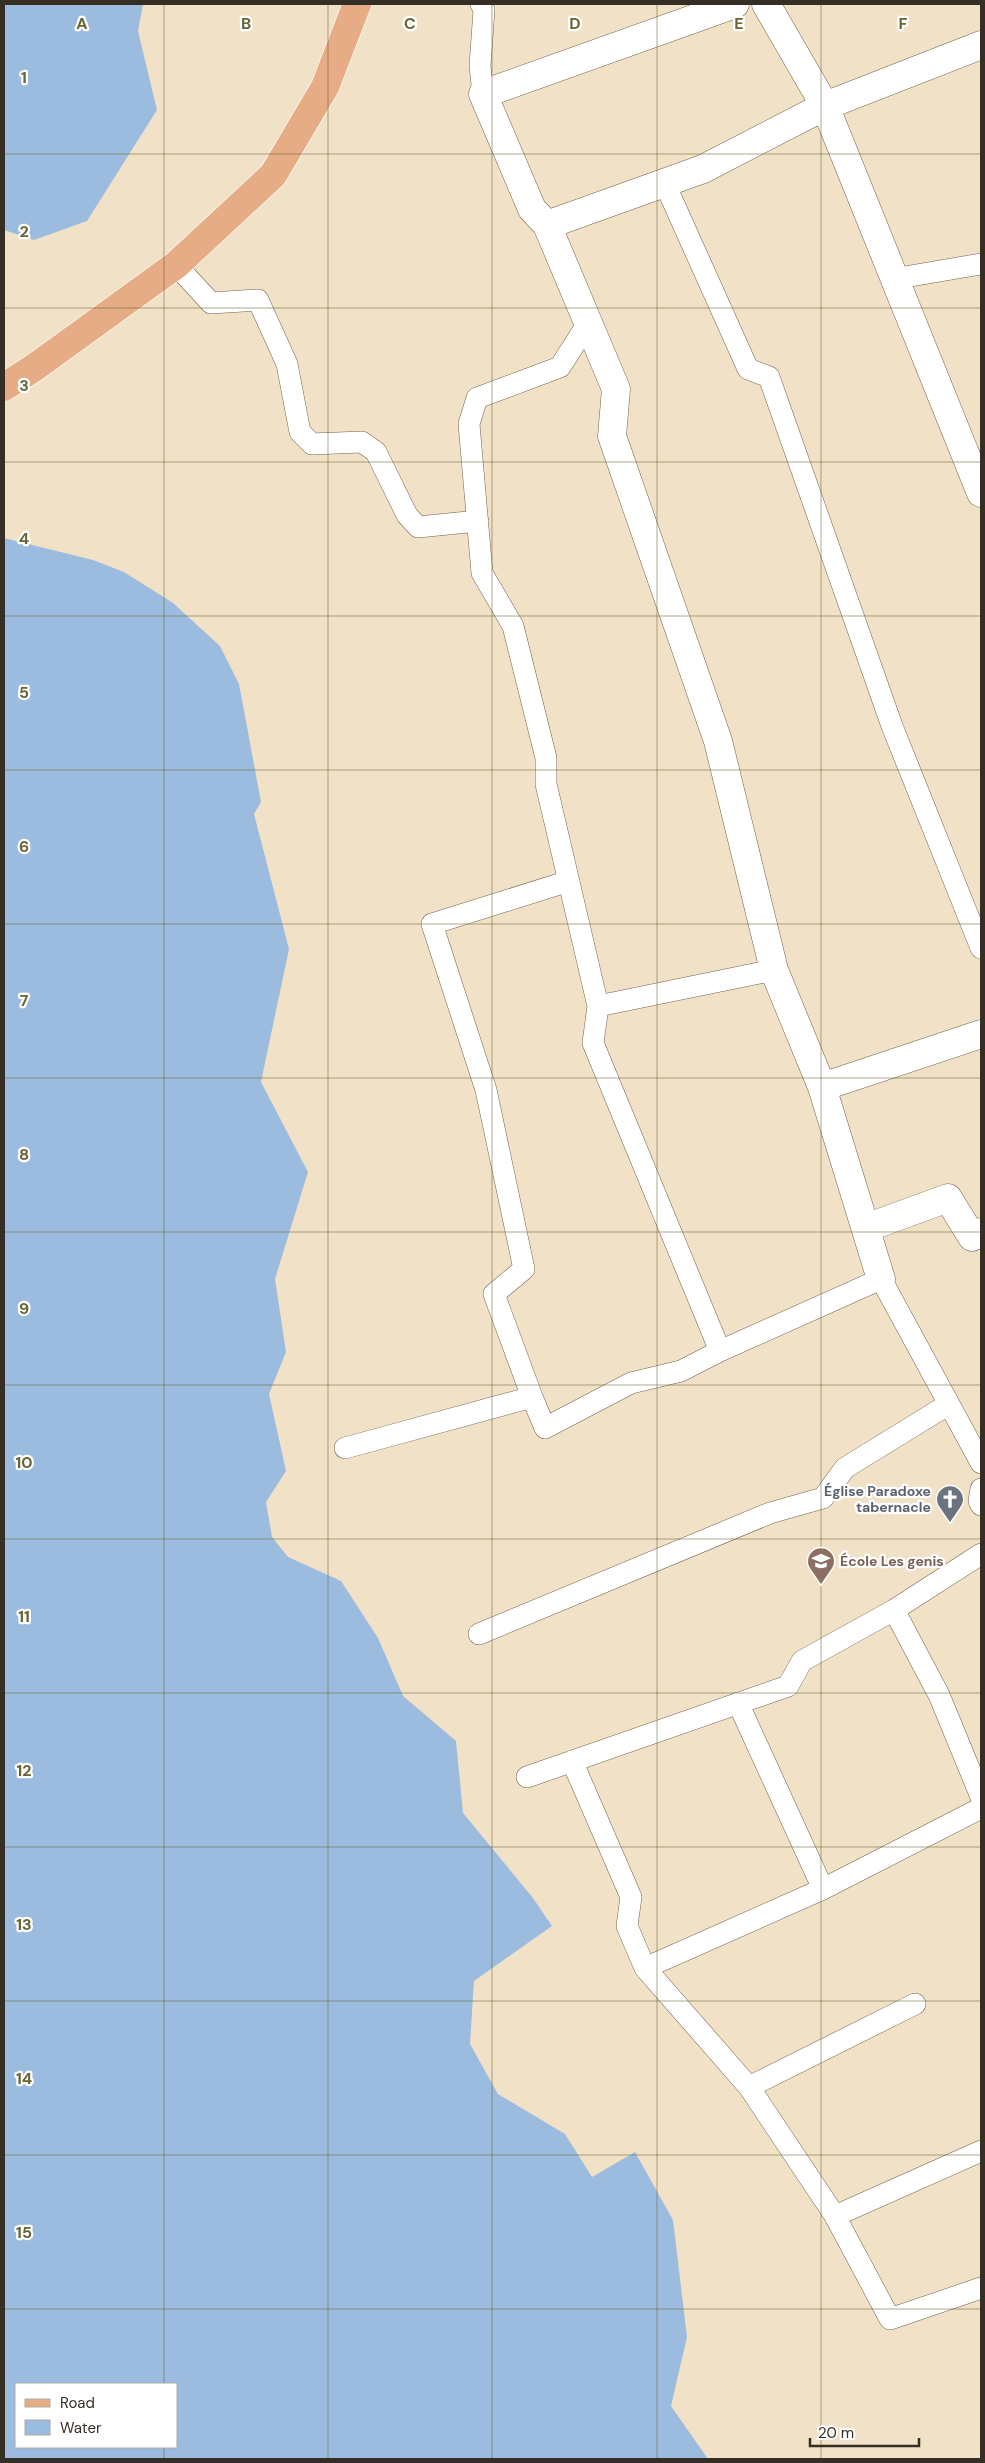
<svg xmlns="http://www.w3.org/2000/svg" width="985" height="2463" font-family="'DM Sans',sans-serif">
  <rect width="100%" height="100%" fill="#f1e2c7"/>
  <path fill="#9cbcdf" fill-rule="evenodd" d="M4,4H143L138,31L157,110L87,221L34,240L4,230Z
    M4,538L93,560L124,572L173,603L220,646L239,684L261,802L254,814L289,949L261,1082L308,1172L275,1279L286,1352L269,1394L286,1471L266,1502L272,1537L288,1557L341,1581L378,1638L403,1696L456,1741L463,1813L533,1898L552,1926L474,1981L470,2044L498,2094L565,2134L592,2177L635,2152L673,2220L687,2337L671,2406L708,2459H4ZM16,2384H176V2447H16Z"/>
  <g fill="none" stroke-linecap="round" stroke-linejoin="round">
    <g stroke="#70624b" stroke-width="22">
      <path id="lane" d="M481,4L484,10L480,66L483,94
        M665,184L748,369L769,377L892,726L981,948
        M176,265L211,303L258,300L287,364L300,432L312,444L362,442L376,452L407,515L418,527L478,521
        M893,279L981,264
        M588,323L560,367L477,398L469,424L482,573L513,626L546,758V784L598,1006L593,1043L720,1351
        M598,1006L774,970
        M532,1397L494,1294L524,1269L486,1090L432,924L569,881
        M345,1448L532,1397L545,1428L631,1383L681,1371L720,1351L881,1279L981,1463
        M981,1489L979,1501L981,1505
        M894,1610L939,1695L981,1797
        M479,1634L770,1513L823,1498L845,1468L949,1404
        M738,1703L823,1889
        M572,1761L631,1897L627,1926L645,1968L749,2087L835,2216L890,2319L981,2288
        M527,1777L788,1686L802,1661L894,1610L981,1554
        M645,1968L823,1889L981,1808
        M749,2087L915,2004
        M835,2216L981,2151"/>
    </g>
    <g stroke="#70624b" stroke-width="29">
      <path id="street" d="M735,4L483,94L532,209L547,225L703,169L825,106L981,45
        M766,4L825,106L981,493
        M547,225L616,389L612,436L718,741L774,970L822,1087L881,1279
        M822,1087L981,1034
        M866,1228L948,1198L972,1237L981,1232"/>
    </g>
    <g stroke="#fff" stroke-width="29">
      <path id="primary" d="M4,387L35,367L176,265L273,175L325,87L357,4"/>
    </g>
    <use href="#lane" stroke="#fff" stroke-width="21"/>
    <use href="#street" stroke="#fff" stroke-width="28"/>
    <use href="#primary" stroke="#e5ac85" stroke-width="28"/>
  </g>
  <path fill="none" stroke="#686532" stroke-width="1" stroke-opacity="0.55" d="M164,4V2384M328,4V2459M492,4V2459M657,4V2459M821,4V2459M4,154H981M4,308H981M4,462H981M4,616H981M4,770H981M4,924H981M4,1078H981M4,1232H981M4,1385H981M4,1539H981M4,1693H981M4,1847H981M4,2001H981M4,2155H981M4,2309H981M164,2447V2459"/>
  <defs>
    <g id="church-pin" transform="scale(1.4375)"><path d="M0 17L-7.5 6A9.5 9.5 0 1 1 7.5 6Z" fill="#6b7280" stroke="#fff"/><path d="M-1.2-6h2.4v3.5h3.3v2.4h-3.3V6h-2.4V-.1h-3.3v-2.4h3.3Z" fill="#fff"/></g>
    <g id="school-pin" transform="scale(1.4375)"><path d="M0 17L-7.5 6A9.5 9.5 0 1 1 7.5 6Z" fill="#8d6e63" stroke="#fff"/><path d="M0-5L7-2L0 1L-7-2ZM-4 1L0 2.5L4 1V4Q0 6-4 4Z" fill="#fff"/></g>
  </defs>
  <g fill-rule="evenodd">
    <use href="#church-pin" x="950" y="1499"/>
    <use href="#school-pin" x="821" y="1561"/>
  </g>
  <g text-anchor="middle" stroke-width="4.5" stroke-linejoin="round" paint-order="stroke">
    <g font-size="14" font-weight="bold" fill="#5b616d" stroke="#fff" text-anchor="end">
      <text x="931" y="1496">Église Paradoxe<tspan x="931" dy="16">tabernacle</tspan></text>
    </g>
    <g font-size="14" font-weight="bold" fill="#785e54" stroke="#fff" text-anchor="start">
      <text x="840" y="1566">École Les genis</text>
    </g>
  </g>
  <g font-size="16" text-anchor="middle" font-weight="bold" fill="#686532" stroke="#fff" stroke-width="4.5" stroke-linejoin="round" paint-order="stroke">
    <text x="82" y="29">A</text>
    <text x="246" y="29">B</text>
    <text x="410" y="29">C</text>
    <text x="575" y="29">D</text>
    <text x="739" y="29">E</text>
    <text x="903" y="29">F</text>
    <text x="24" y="83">1</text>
    <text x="24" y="237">2</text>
    <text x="24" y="391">3</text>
    <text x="24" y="544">4</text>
    <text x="24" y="698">5</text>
    <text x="24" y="852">6</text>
    <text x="24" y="1006">7</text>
    <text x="24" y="1160">8</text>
    <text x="24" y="1314">9</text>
    <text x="24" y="1468">10</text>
    <text x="24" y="1622">11</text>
    <text x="24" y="1776">12</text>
    <text x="24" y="1930">13</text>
    <text x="24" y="2084">14</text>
    <text x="24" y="2238">15</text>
  </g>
  <rect width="985" height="2463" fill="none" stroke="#342e24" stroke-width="10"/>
  <rect x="15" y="2383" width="162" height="65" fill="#ffffff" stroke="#aeaba7"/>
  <rect x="25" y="2399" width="25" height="8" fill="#e5ac85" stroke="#aeaba7"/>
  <text x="60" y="2408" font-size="15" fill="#342e24">Road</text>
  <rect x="25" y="2420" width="25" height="15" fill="#9cbcdf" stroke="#aeaba7"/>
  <text x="60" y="2433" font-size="15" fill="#342e24">Water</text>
  <path d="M810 2438v8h109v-8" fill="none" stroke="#342e24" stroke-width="2.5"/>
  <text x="818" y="2438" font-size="15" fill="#342e24" stroke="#ffffff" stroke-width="4" paint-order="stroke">20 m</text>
</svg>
